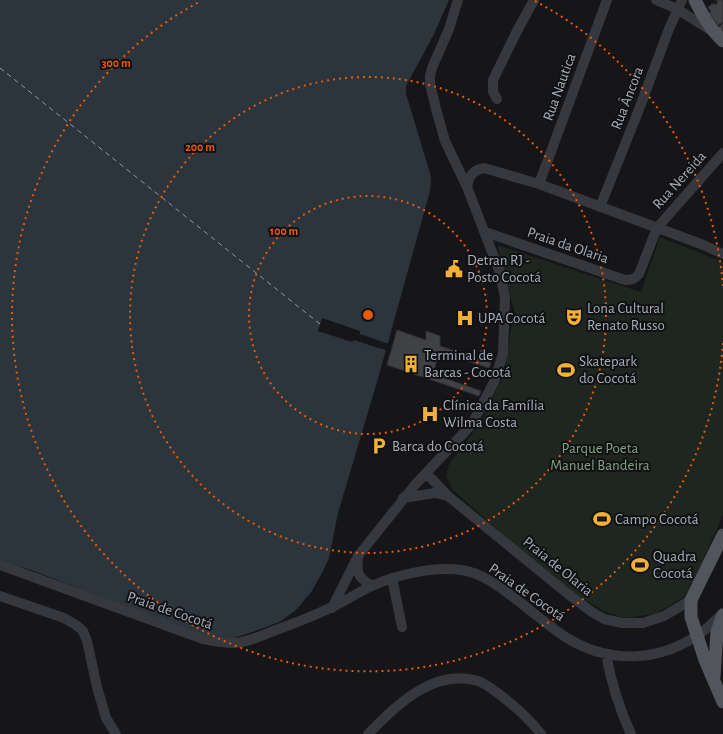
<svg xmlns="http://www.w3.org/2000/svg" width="723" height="734" font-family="'Alegreya Sans',sans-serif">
  <rect width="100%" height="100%" fill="#161618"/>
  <path fill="#1e261f" d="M660,237L723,262V515L700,567L684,597L655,614L624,618L605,612L571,591L530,559L452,489L446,476L449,464L482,421L492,397L504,375L514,310L497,245L641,292Z"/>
  <path fill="#2c353c" d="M0,0H449L434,34L406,86V94L430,173L431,180L430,191L379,375L338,513L329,558L323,571L312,591L296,610L281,621L264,628L234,638H219L203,636L31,570L0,561Z"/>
  <path fill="#161618" d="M322,318L360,331V334L389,344L388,351L354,340L352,342L318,331Z"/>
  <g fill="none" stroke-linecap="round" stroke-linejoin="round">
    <path stroke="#7f9bb3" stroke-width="1" stroke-dasharray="5 4" stroke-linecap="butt" d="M0,68L320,324"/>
  </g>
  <path fill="#404145" stroke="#303034" d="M716,0H723V22L718,25L709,13L711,12L708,7L714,3L715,5L718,3Z
    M723,23V33L718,28Z
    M397,330L426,340V331L440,336V346L491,363L489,368L439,352L433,374L481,391L479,396L387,365Z"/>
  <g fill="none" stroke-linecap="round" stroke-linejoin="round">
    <path stroke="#37383d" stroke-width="10" d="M656,0L677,9L712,31
      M497,99L493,92V80L517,31L534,0
      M539,184L607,0
      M467,187C469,176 473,170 484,168L539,184L701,244L723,254
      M600,207L638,112L669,29L682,0
      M485,232L625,280C632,280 635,279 639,274L657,228L723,153
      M426,473L448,496L568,594L592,612L604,619L622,623H643L664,616L691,600
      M403,498L435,493L448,496
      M358,559C356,574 359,578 372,586
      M0,565L203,639C213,641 223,643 233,643C247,643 263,635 276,630C295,623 314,616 332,607C346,601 358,592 372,586C395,575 435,566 461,570C484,573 502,589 521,603C535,614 549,626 564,636C605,663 654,663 695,637C705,631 714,622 723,613
      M392,578L402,627
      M0,596L64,618L76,625L83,631L87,641L97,687L106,718L116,734
      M332,608L358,556L414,486L472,424L494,382L503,354L505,297L499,270L467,187L445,141L436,109L430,84V76L432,68L449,29L458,0
      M606,654C611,682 619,708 631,734
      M368,734C397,705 433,668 478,681C487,684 496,692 504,698C517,708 530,720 541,734"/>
    <path stroke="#53555c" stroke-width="13" d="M695,0C703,16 710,29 723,41
      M723,535L691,600V617L705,660L723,702
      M714,677L717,632L723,615"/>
  </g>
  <g fill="none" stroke="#e8590c" stroke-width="2" stroke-dasharray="2 4">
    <circle cx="368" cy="315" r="119"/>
    <circle cx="368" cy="315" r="238"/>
    <path d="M723 343A356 356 0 1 1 201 1M535 1A356 356 0 0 1 723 287"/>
  </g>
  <defs>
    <g id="civic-bare" transform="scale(1.38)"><path d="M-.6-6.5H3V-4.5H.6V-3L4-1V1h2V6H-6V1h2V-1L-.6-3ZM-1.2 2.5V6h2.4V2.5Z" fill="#f2b134" stroke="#111113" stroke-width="2.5" paint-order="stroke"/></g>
    <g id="theatre-bare" transform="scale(1.38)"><path d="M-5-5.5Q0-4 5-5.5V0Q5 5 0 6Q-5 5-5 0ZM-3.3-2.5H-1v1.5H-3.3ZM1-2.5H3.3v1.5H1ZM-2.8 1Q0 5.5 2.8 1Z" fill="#f2b134" stroke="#111113" stroke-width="2.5" paint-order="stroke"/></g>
    <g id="hospital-bare" transform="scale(1.38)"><path d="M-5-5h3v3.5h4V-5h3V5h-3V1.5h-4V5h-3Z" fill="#f2b134" stroke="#111113" stroke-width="2.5" paint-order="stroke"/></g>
    <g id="building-bare" transform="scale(1.38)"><path d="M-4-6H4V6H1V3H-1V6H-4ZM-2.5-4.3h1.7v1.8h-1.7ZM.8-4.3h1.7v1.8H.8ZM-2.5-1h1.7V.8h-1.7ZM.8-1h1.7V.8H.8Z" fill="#f2b134" stroke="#111113" stroke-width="2.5" paint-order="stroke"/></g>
    <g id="stadium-bare" transform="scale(1.38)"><path d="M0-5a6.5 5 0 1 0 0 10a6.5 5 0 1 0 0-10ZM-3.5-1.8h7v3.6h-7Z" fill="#f2b134" stroke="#111113" stroke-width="2.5" paint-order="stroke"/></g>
    <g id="parking-bare" transform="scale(1.38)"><path d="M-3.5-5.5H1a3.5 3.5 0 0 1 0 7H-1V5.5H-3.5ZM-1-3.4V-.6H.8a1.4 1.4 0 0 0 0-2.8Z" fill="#f2b134" stroke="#111113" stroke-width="2.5" paint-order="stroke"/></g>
  </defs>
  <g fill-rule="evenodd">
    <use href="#civic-bare" x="454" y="269"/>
    <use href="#theatre-bare" x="574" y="317"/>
    <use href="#hospital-bare" x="465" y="318"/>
    <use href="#building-bare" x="411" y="364"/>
    <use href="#stadium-bare" x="566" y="370"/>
    <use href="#hospital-bare" x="430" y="414"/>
    <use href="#parking-bare" x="379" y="446"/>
    <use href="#stadium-bare" x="602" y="519"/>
    <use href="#stadium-bare" x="640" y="565"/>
  </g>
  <g text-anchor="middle" stroke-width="4" stroke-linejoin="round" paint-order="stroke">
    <g font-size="15" fill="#a8adb8" stroke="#111113">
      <text transform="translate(559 87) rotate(-70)" y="5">Rua Nautica</text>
      <text transform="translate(627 98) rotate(-69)" y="5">Rua Âncora</text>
      <text transform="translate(679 180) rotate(-48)" y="5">Rua Nereida</text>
      <text transform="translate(568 245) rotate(19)" y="5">Praia da Olaria</text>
      <text transform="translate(558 566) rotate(39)" y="5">Praia de Olaria</text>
      <text transform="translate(527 592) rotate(35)" y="5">Praia de Cocotá</text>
      <text transform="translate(170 610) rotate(19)" y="5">Praia de Cocotá</text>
    </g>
    <g font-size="15" fill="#a8adb8" stroke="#111113" text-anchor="start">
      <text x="467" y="265">Detran RJ -<tspan x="467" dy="17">Posto Cocotá</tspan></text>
      <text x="587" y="313">Lona Cultural<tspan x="587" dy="17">Renato Russo</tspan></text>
      <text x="478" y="323">UPA Cocotá</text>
      <text x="424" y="360">Terminal de<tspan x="424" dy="17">Barcas - Cocotá</tspan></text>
      <text x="579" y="366">Skatepark<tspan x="579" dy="17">do Cocotá</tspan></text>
      <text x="443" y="410">Clínica da Família<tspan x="443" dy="17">Wilma Costa</tspan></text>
      <text x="392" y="451">Barca do Cocotá</text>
      <text x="615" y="524">Campo Cocotá</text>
      <text x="653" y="561">Quadra<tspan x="653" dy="17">Cocotá</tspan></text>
    </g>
    <g font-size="15" fill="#7fa381" stroke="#111113">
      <text x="600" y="453">Parque Poeta<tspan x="600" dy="17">Manuel Bandeira</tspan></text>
    </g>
  </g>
  <circle cx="368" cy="315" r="6" fill="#e8590c" stroke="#111113" stroke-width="2"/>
  <g font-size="12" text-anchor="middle" font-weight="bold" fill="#e8590c" stroke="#111113" stroke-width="4" stroke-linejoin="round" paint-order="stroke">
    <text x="116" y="67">300 m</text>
    <text x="200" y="151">200 m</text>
    <text x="284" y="235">100 m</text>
  </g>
</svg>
